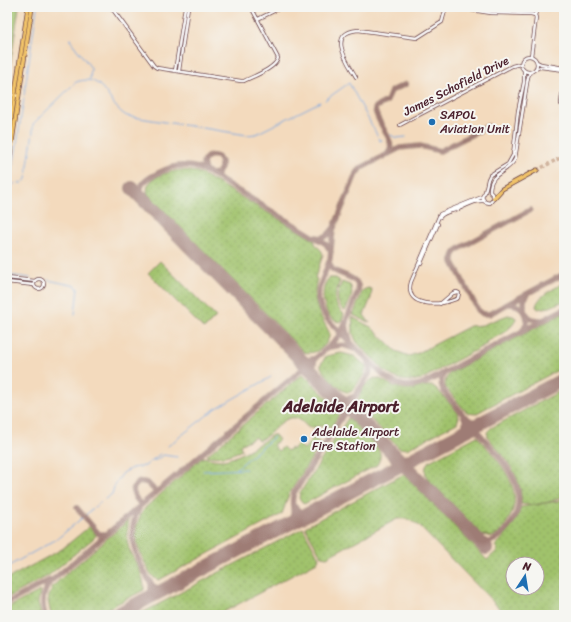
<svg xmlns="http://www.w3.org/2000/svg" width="571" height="622" font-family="Sriracha,sans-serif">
  <defs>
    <pattern id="grass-dots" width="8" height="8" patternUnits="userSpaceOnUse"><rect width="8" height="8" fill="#a0c26c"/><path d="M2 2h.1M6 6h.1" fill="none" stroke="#8ba65e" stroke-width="1.8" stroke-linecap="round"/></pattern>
  </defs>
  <rect width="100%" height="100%" fill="#f6f6f2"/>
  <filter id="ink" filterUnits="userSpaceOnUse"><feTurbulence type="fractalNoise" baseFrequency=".025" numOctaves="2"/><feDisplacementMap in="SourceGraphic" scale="8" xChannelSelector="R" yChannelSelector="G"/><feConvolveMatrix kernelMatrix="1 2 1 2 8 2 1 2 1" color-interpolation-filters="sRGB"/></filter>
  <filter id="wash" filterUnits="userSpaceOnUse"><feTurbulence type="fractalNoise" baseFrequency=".012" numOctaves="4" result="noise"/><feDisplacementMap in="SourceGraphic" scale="16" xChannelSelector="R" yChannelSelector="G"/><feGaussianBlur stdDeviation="0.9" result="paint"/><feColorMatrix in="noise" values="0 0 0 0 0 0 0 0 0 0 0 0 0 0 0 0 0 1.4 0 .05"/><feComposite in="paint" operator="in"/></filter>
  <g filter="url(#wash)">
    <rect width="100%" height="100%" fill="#f3dabd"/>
    <path fill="url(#grass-dots)" stroke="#75704c" fill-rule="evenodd" d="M182,170L197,172L209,178L314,240C316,248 322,248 323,255L315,278L317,279C311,303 319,312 329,332C331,345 315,356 304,352L148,194C142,178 170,171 182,170Z
      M160,261L216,317L204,329L148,273Z
      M329,278H336L340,281C335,294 332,304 344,314L342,320L339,322C323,319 318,289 329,278Z
      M342,282L350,285C355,293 349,303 345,311C334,303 337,293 342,282Z
      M564,283V301L550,307L538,309L536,307C537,296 555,288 564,283Z
      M368,288L372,289L371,298L364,315L370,323L353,315L363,290Z
      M564,313V367L475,414L467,413L446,388C444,381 446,378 450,373Z
      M508,315L513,316L516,318C514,329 496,337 486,342L487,344L422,379L411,381L401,380L392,376L385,371L360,346L356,341L353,333L352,317L371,327L396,351L409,356L418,353L470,326L482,325Z
      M341,353L354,356L366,366C366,373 362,377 358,383C356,386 354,391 350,392C343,395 324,373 321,367V364L326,356Z
      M303,374L341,412L331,427L321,426L309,428C306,426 303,422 300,420C288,412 276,428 268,435C265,437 261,439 258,441L255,437L240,445L242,450C229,456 220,458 206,456Z
      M375,378L380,379L393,386L403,389H414L426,386H433L437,389L457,412L459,417L457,423L407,449L399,448L358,406C356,397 366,381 375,378Z
      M564,389V496C552,502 535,507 521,504C523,475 505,459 488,437L487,432L491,428Z
      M348,418C354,424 378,445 380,453C381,458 379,461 377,465L304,504L299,498L300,493Z
      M272,435H275L279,440L273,445L278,451L283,447L287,451L291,448L292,450L298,444L304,449L312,440L309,437L313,438L321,443L289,494L282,514L159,580C152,578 150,573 147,567C136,546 130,530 145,508L203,457C212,459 220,461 228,459C241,456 262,442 272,435Z
      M477,436C496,459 527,487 509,519C505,526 499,534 492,537L483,535L428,479C424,473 425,467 428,462Z
      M402,475H405L487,560L498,550L495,546C507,534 516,524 521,507L558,501L564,498V615H506L418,525C411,520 406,518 397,519L327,557L321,556L305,527ZM513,564H537V588H513Z
      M129,520C127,531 126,541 130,551C135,563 145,576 144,590L95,615H51L48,601L49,596L53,586L67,573Z
      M90,526L97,534L94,538L48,576L7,598V579L62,549Z
      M303,528L319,558L317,562L218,615H138Z
      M40,591L38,603L41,615H7V608Z"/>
    <path fill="#a0c26c" stroke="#75704c" d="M7,7H19L7,86Z"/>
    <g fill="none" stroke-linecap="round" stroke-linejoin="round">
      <path stroke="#77a7e1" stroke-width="1" d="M71,39L70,40L91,68L90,79
        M24,95L37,7
        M325,100L349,83L377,135
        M391,135L396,138L406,137
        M378,138L380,141L382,140
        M12,175L24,98
        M19,183H23L26,179L33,132V124L76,82C106,72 106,105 127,116L247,135L256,134L320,102
        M7,213L11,187L15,183
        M7,275L31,278
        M48,280L76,286L78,288L75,314
        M168,446L215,409L271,377
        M153,460H156L163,455L177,457
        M236,469L274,437
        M203,471L246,469
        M105,499L112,494L115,484L123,473L132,468L145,466L160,454
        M7,567L57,539L101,502"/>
      <path stroke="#9e7c74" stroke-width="5.5" d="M488,126L440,151L420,146L400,148L361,168L356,174L333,230L330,259L319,288L318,298L321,309L328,320L384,376C397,386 409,388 425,383L564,309
        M388,153C398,142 376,123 375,109L376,107L387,101L391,91L406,84
        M205,171L203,163C206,156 211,154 218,157L221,162V168L218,173L211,174
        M145,202C135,186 144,180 158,173C166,169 175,165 185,166C193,166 202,169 209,173L326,244L331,252
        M530,210L464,246C457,250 452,253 453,262L478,310L483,314H489L564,274
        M316,237C323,239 328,236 332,230
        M528,294L524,300V311L531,319L541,320
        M509,304C520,304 527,311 527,322L522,331
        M346,322L347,330L350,340
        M330,347L343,345L354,349
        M299,358L307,360L312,359
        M315,359L313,367L315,374
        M445,372C426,396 485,413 458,434
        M338,397L347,399L355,396
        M353,402L352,407L355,414
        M464,416L473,422L483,421
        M473,426C499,457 543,495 502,534C494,541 488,545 477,540
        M141,505C139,502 135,498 134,494C131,487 139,479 147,483C150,485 153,489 156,492
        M294,506L299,511L308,513
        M77,508L99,534H106
        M139,509C124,535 137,561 152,585L157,588L165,589
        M287,525C299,512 289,506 294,493L369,374L370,369L369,363
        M146,599L151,591V583
        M7,603L50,580
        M45,615C41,603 43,592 50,582L325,350L333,343L341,333L358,292C362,277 341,276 332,269L329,262"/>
      <path stroke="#9e7c74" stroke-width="14" d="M132,188L486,548
        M116,615L564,379"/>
    </g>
  </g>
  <g filter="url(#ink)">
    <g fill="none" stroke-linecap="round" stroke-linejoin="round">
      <path stroke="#d1b5a0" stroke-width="3.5" stroke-dasharray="3.5 2" stroke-linecap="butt" d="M537,170L564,156"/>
      <g stroke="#633b41" stroke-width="4">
        <path id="minor" d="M111,7L154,66L157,68L241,81H244C254,76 276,68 278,58L251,7
          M451,7L491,13L531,14L535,15
          M258,19L282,7
          M521 64a8 8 0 1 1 16 0a8 8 0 1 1-16 0Z
          M531,56L536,18L535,15L538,7
          M537,62L541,64L564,68
          M536,69L540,67L564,70
          M175,71L185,7
          M179,71L188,7
          M356,77C348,63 326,33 358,30L417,38L442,22L446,7
          M7,94L19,96
          M561,104L564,77
          M400,125L512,66L520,64
          M490,192C489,171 508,174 515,159L528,77L530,72
          M482,197L485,192L488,179L490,175L508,164L513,155L518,111L524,82V71
          M482,197L485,202L490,203L494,198L493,195L490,192
          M440,217C445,211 451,212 458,209C467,206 473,200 483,201
          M421,263L438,224
          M7,278L35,281
          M34 284a5 5 0 1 1 10 0a5 5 0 1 1-10 0Z
          M7,282L34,285
          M440,304L453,293L457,292L459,293L458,298C443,306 403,309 411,282L440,214L482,197"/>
      </g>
      <g stroke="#633b41" stroke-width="5">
        <path id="major" d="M7,146L28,7
          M7,175L32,7
          M494,198L502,189L537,170"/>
      </g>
      <use href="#minor" stroke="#fff" stroke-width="2.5"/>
      <use href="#major" stroke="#f1c369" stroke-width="3.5"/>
    </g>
  </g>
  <g fill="#1f6fb2" stroke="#f6f6f2" stroke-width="1.5">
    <circle cx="432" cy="122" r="4"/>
    <circle cx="304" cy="439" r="4"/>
  </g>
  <g text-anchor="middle" stroke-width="4" stroke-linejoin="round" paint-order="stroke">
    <g font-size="12" fill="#4a1f2b" stroke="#f6f6f2">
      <text transform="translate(456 86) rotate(-27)" y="4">James Schofield Drive</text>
    </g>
    <g font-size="12" fill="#4a1f2b" stroke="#f6f6f2" text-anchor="start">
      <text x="440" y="119">SAPOL<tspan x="440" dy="14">Aviation Unit</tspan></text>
      <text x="312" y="436">Adelaide Airport<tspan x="312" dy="14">Fire Station</tspan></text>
    </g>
    <g font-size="16" font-weight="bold" fill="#4a1f2b" stroke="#f6f6f2">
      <text x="341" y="412">Adelaide Airport</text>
    </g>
  </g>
  <rect width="571" height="622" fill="none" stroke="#f6f6f2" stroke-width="24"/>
  <g transform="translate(525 576) rotate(12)"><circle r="19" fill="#f6f6f2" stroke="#b1a0a2"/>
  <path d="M0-3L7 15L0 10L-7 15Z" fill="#1f6fb2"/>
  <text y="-6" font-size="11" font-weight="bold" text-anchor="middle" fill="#4a1f2b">N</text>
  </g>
</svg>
